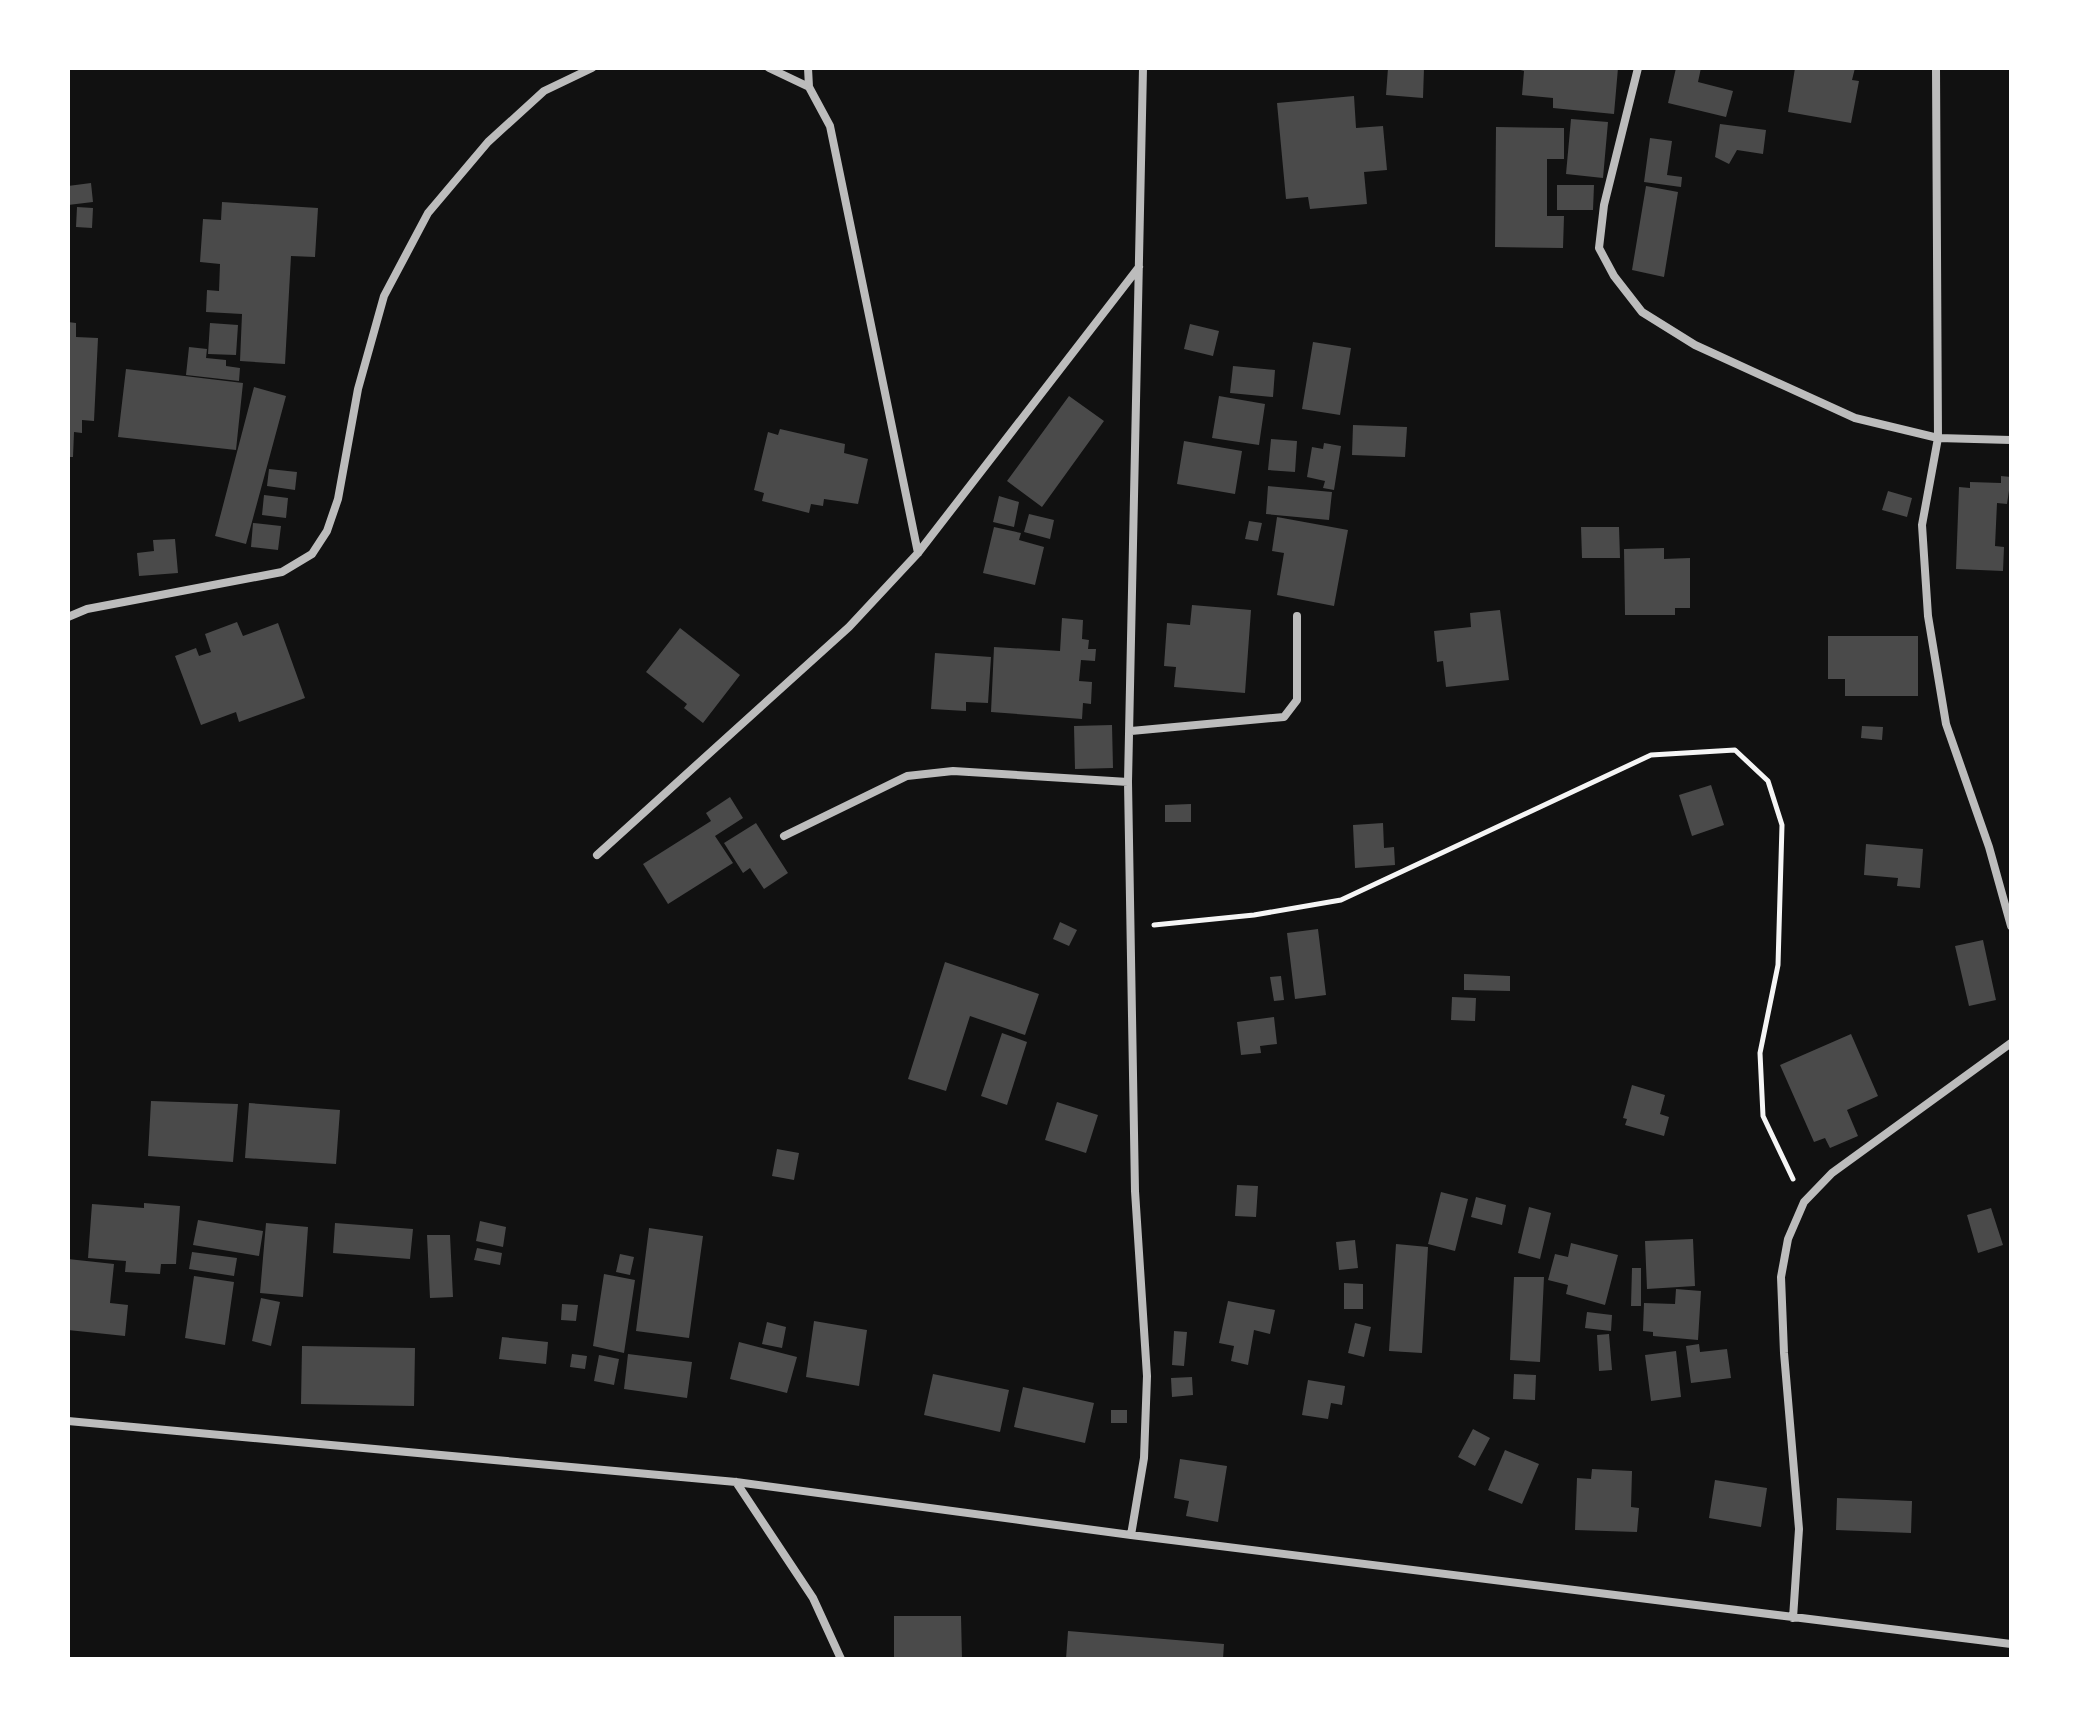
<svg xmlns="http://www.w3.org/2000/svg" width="2079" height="1727" font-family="'Public Sans',sans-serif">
  <rect width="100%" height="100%" fill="#111"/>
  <path fill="#4a4a4a" d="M1388,68H1424L1423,98L1386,95Z
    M1513,68H1618L1614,114L1553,108V98L1522,95L1524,71Z
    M1676,68H1701L1698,82L1733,91L1726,117L1668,103Z
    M1795,68H1855L1852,80L1859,81L1851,123L1788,112Z
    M1354,96L1356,128L1383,126L1387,170L1364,172L1367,204L1310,209L1308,197L1286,199L1277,103Z
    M1571,119L1608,122L1603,178L1566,174Z
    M1720,124L1766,130L1763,154L1737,150L1729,164L1715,157Z
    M1496,127L1564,128V159H1547V216H1564L1563,248L1495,247Z
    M1650,138L1672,141L1667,175L1682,177L1681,187L1644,182Z
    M91,183L93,202L68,205V186Z
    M1557,185H1594L1593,210H1557Z
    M1646,186L1678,192L1664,277L1632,270Z
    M222,202L318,208L315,257L291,256L285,364L240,361L242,314L206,312L207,290L219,291L220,264L200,262L203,219L221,220Z
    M77,207L93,208L92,228L76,227Z
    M68,322L76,323V337L98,338L94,421L82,420V433L74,432L73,457H68Z
    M210,323L238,325L236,355L208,354Z
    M1190,324L1219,331L1213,356L1184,349Z
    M1313,342L1351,348L1340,415L1302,409Z
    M189,347L207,349L206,358L226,360V366L240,368L239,381L186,375Z
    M1233,366L1275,370L1273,397L1230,393Z
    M126,369L243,383L236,450L118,437Z
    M254,387L286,396L246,544L215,536Z
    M1069,396L1104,421L1042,507L1007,481Z
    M1219,396L1265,404L1259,445L1212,438Z
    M1353,425L1407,427L1405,457L1352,455Z
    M780,429L845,444L844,453L868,459L858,504L824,499L823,506L811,504L809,513L762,501L764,493L754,490L768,432L778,435Z
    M1271,439L1297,441L1295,472L1268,470Z
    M1184,441L1242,451L1235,494L1177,484Z
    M1324,443L1341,446L1334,490L1323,488L1325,481L1307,477L1312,447L1323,449Z
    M269,469L297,472L295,490L267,486Z
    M2001,476L2011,477L2007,504L1997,503L1995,546L2004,547L2003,571L1956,569L1959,487L1970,488V482L2001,483Z
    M1268,486L1332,492L1329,520L1266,514Z
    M1888,491L1912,498L1907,517L1882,510Z
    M264,495L288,498L286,518L262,515Z
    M999,496L1019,502L1014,527L993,522Z
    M1029,514L1054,520L1050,539L1024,532Z
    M1277,517L1348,530L1334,606L1277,595L1284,553L1272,551Z
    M1249,521L1262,523L1258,541L1245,539Z
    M253,523L281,526L278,550L251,547Z
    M994,527L1021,533L1019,540L1044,547L1035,585L983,573Z
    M1581,527H1619L1620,558H1582Z
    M175,539L178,573L139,576L137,553L154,551L153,540Z
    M1664,548V559L1690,558V608H1675V615H1625L1624,549Z
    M1192,605L1251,610L1245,693L1174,687L1176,667L1164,666L1167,623L1190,625Z
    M1500,610L1509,680L1446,687L1443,661L1437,662L1434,631L1471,627L1470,613Z
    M1062,618L1083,620L1082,639L1089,640L1088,649H1096L1095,661L1081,660L1079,681L1092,682L1091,704L1083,703L1082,719L991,712L994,647L1060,651Z
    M237,622L243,636L278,623L305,698L239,722L236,712L201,725L175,656L196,648L199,656L211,652L205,634Z
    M680,628L740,675L703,723L684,708L687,704L646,672Z
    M1828,636H1918V696H1845V679H1828Z
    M935,653L991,657L988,703L966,702V711L931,709Z
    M1112,725L1113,768L1075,769L1074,726Z
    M1862,726L1883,727L1882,740L1861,738Z
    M1711,785L1724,825L1692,836L1679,795Z
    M730,797L743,818L715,836L733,863L668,904L643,864L711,821L706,813Z
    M1191,804V822H1165V805Z
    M756,823L788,873L764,889L750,868L743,873L724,843Z
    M1383,823L1384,848L1394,847L1395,865L1355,868L1353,825Z
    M1866,844L1923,849L1920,888L1897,886L1898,878L1864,875Z
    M1060,922L1077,930L1069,946L1053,939Z
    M1318,929L1326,995L1295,999L1287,933Z
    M1983,940L1996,1000L1969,1006L1955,946Z
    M945,962L1039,994L1025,1035L970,1016L946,1091L908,1079Z
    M1464,974L1510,976V991L1464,990Z
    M1281,976L1284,1000L1274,1001L1270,977Z
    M1452,997L1476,998L1475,1021L1451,1020Z
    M1274,1017L1277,1044L1260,1046L1261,1053L1241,1055L1237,1022Z
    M1002,1033L1027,1042L1007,1105L981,1096Z
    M1851,1034L1878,1096L1847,1110L1858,1136L1830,1148L1825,1138L1814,1142L1780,1065Z
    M1632,1085L1665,1095L1660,1114L1669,1117L1664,1136L1625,1125L1627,1119L1623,1118Z
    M151,1101L238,1104L233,1162L148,1156Z
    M1057,1102L1098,1115L1086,1153L1045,1140Z
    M249,1103L340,1110L336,1164L245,1158Z
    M777,1149L799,1153L794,1180L772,1176Z
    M1237,1185L1258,1186L1256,1217L1235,1216Z
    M1441,1192L1468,1199L1455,1251L1428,1244Z
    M1476,1197L1506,1205L1502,1225L1471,1217Z
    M144,1203L180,1206L176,1264H161L160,1274L125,1272L126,1261L88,1258L92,1204L144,1208Z
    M1529,1207L1551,1213L1540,1259L1518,1253Z
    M1991,1208L2003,1245L1978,1253L1967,1215Z
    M198,1220L263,1231L259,1256L193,1245Z
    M480,1221L506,1227L503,1247L476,1241Z
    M266,1223L308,1227L303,1297L260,1293Z
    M335,1223L413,1229L410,1259L333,1253Z
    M649,1228L703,1236L689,1338L636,1331Z
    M427,1235H450L453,1297L430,1298Z
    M1693,1239L1695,1286L1647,1289L1645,1241Z
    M1355,1240L1358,1268L1339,1270L1336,1242Z
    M1571,1243L1618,1255L1605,1305L1566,1294L1568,1285L1548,1280L1555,1254L1568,1257Z
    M1396,1244L1428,1247L1422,1353L1389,1351Z
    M477,1248L502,1253L500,1265L474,1260Z
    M192,1252L237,1258L234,1276L189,1269Z
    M620,1254L634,1257L630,1275L616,1272Z
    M68,1259L114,1264L110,1303L128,1305L125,1336L68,1330Z
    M1632,1268H1641V1306H1631Z
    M604,1274L635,1280L624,1353L593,1346Z
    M194,1276L234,1282L225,1345L185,1338Z
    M1514,1277H1544L1540,1362L1510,1360Z
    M1344,1283L1363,1284V1309H1344Z
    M1676,1289L1701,1291L1698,1340L1653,1336V1332L1643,1331L1644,1303L1675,1304Z
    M261,1298L280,1302L271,1346L252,1341Z
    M1228,1301L1275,1310L1270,1334L1254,1330L1248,1365L1231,1361L1234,1346L1219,1343Z
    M562,1304L578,1305L576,1321L561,1320Z
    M1587,1312L1612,1315L1611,1331L1585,1328Z
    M814,1321L867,1330L859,1386L806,1377Z
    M767,1322L786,1327L782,1348L762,1344Z
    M1355,1323L1371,1327L1364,1357L1348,1353Z
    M1174,1331L1187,1332L1184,1366L1172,1365Z
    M1609,1334L1612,1370L1599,1371L1597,1335Z
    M502,1337L548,1342L546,1364L499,1359Z
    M739,1342L797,1357L787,1393L730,1379Z
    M1699,1344L1700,1352L1727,1349L1731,1378L1691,1383L1686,1346Z
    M302,1346L415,1348L414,1406L301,1404Z
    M1676,1351L1681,1397L1651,1401L1645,1355Z
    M572,1354L587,1356L585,1369L570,1367Z
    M628,1354L692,1362L687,1398L624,1389Z
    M599,1355L619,1359L614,1385L594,1381Z
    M933,1374L1009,1390L1000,1432L924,1415Z
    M1514,1374L1536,1375L1535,1400L1513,1399Z
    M1192,1377L1193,1395L1172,1397L1171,1378Z
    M1308,1380L1345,1386L1342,1405L1331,1403L1328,1419L1302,1415Z
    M1023,1387L1094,1403L1085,1443L1014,1427Z
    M1111,1410H1127V1423H1111Z
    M1473,1429L1490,1438L1475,1466L1458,1457Z
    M1505,1450L1539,1464L1522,1504L1488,1490Z
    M1180,1459L1227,1466L1218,1522L1186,1516L1189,1501L1174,1498Z
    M1592,1469L1632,1471L1631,1507L1639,1508L1637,1532L1575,1530L1577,1478L1591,1479Z
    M1715,1480L1767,1488L1761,1527L1709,1518Z
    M1837,1498L1912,1501L1911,1533L1836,1530Z
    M894,1616H961L962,1659H894Z
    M1068,1631L1224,1644L1223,1659H1066Z"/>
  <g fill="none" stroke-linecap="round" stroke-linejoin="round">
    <path stroke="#f5f5f5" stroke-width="5" d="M1154,925L1254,915L1341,900L1651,755L1735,750L1768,781L1782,825L1778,965L1760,1053L1763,1116L1793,1179"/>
    <path stroke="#bcbcbc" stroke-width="8" d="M769,68L809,87L830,126L918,553
      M808,68L809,87
      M1638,68L1604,205L1599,248L1614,276L1642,312L1695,345L1855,418L1938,438L2011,440
      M1936,68L1938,438L1922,525L1928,616L1946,724L1989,847L2011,926
      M68,617L87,609L282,572L312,554L327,531L338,499L358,389L384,296L428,213L488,142L544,91L592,68
      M1131,731L1284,717L1297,700V616
      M784,836L907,776L953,771L1128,782
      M597,855L849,627L918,553L1139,267
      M68,1421L736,1482L1131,1535L2011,1644
      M736,1482L813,1598L841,1659
      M1131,1535L1144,1458L1147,1376L1135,1191L1128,782L1143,68
      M1793,1618L1799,1529L1784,1353L1781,1277L1788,1239L1804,1202L1832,1173L2011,1043"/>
  </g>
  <rect width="2079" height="1727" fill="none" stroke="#ffffff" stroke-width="140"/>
</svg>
